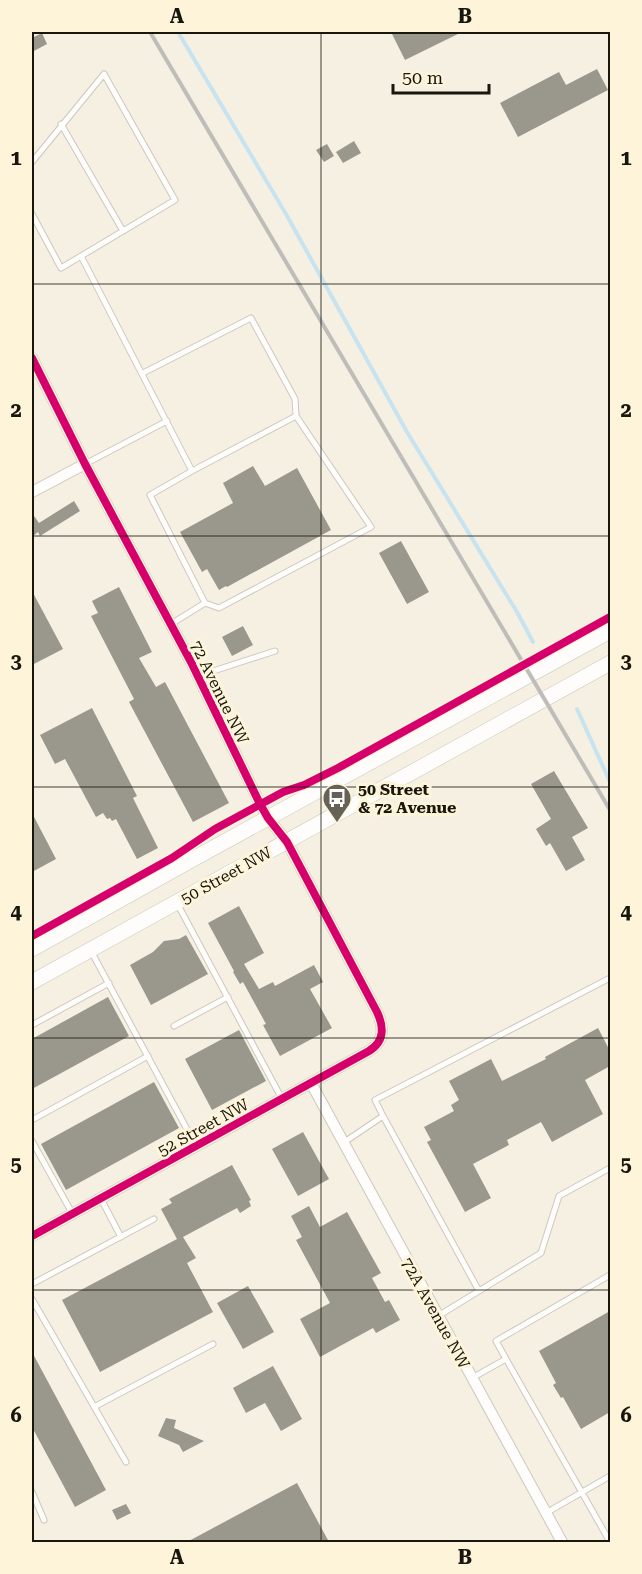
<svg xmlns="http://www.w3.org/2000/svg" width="642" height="1574" font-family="'Roboto Serif',serif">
  <rect width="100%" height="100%" fill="#f5f0e2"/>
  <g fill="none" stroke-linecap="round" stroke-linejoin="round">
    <path stroke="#c8e3f0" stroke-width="4" d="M178,32L286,214L407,432L517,612L533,642
      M577,709L610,782"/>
  </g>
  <path fill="#9a978c" d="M391,32H462L405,60Z
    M42,33L47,44L32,52V38Z
    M597,69L608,90L518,137L500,103L559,72L566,85Z
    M354,141L361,153L343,163L336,152Z
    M327,144L334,156L324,162L316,150Z
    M253,466L265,486L297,468L331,530L227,587L226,586L219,590L207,569L202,572L180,532L233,503L223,483Z
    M74,501L80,511L40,536L38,532L32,537V513L39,523Z
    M401,541L429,592L407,604L379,553Z
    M119,587L152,652L139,658L156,687L165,682L229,803L193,822L129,702L134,699L91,616L98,613L92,601Z
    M32,591L63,649L32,665Z
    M243,626L253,645L232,656L222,637Z
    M92,708L137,796L133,798L158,848L137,859L116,819L112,821L110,818L107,819L103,813L96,817L65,759L55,764L40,735Z
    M554,771L588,828L572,837L585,860L566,871L550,843L546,846L536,829L551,819L531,784Z
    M32,813L56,859L32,872Z
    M239,906L264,953L244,964L259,989L273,982L275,986L314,965L323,982L310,989L332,1028L280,1056L263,1025L266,1024L243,982L240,984L233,972L234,971L208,923Z
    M186,935L208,974L151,1005L130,965L153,952L164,941L179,939Z
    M108,997L129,1036L32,1089V1039Z
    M598,1028L610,1051V1066L585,1080L603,1114L552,1142L541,1122L507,1140L509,1145L473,1164L491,1198L465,1212L427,1142L431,1140L424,1127L454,1111L451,1105L459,1100L449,1081L491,1059L502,1081L546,1059L545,1057Z
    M239,1030L266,1081L212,1110L185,1059Z
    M154,1082L179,1128L66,1190L41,1144Z
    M303,1132L329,1179L298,1196L272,1149Z
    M232,1165L251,1200L249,1201L251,1206L240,1213L237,1208L183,1237L196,1258L187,1263L213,1312L100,1372L62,1300L177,1239L161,1209L172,1203L169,1199Z
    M309,1206L320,1227L347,1212L381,1273L372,1278L385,1302L389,1300L400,1320L376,1333L373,1328L320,1357L300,1319L330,1303L296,1240L302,1237L291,1216Z
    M248,1286L274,1332L243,1349L217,1303Z
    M610,1311V1412L581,1429L563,1397L561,1398L553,1385L556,1383L539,1351Z
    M32,1352L106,1490L75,1507L32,1427Z
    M273,1366L302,1419L281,1431L265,1403L246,1413L233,1388Z
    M166,1418L176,1420L174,1428L204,1441L183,1452L179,1445L158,1436Z
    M297,1483L329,1542H187Z
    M126,1504L131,1513L117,1520L112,1510Z"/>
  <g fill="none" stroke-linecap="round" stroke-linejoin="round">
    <g stroke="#ccc8bd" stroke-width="7">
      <path id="service" d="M61,124L123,231
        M32,162L104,74L175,200L61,268L32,214
        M81,256L192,471L296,416L371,527L219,608L205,603L171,624
        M143,373L251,318L295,399L296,416
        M85,464L167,421
        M192,471L150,495L205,603
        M198,676L275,651
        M178,905L282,1099
        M91,951L196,1146
        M32,1025L109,983
        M174,1026L228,997
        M383,1116L375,1100L610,978
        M32,1120L148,1056
        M32,1141L72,1213
        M343,1143L383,1116L479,1291
        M101,1199L121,1237
        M32,1284L154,1219
        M32,1299L126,1462
        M438,1316L541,1253L559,1196L610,1168
        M506,1359L496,1341L610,1275
        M472,1378L506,1359L610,1542
        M94,1407L213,1344
        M32,1492L44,1520
        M546,1513L610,1476"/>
    </g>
    <g stroke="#ccc8bd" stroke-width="12">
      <path id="minor" d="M32,358L85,464L191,662L260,804L268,818L287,842L377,1012C384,1027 385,1041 369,1051L32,1236
        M32,492L85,464
        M311,1083L562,1542"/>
    </g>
    <g stroke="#ccc8bd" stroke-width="16">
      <path id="secondary" d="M32,949L193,859L610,631
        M32,982L610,663"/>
    </g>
    <use href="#service" stroke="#fefdfb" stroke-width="5"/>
    <use href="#minor" stroke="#fefdfb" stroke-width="10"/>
    <use href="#secondary" stroke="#fefdfb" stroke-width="15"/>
    <path stroke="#bfbdba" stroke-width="4" d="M150,32L610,810"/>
    <g stroke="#fdf4da" stroke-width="11">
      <path id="cycleway" d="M32,358L85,464L191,662L260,804L268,818L287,842L377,1012C384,1027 385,1041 369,1051L32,1236
        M32,936L172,858L215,829L283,792L304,785L338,768L610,617"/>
    </g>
    <use href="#cycleway" stroke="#d6006c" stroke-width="8"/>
  </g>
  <path fill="none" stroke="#19160d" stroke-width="1.5" stroke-opacity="0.55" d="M321,32V1542M32,284H610M32,536H610M32,787H610M32,1038H610M32,1290H610"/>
  <defs>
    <g id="bus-pin" transform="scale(1.5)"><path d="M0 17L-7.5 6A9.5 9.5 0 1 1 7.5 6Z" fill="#666258" stroke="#fdf4da"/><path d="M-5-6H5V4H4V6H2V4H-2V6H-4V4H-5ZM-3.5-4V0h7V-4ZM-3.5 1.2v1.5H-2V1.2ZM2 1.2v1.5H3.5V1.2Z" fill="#fff"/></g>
  </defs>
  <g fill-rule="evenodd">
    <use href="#bus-pin" x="337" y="798"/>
  </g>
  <g text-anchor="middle" stroke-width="6" stroke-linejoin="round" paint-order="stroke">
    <g font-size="16" fill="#19160d" stroke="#fdf4da">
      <text transform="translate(220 692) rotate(64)" y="6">72 Avenue NW</text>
      <text transform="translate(226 875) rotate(-29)" y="6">50 Street NW</text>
      <text transform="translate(203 1127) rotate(-29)" y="6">52 Street NW</text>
      <text transform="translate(436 1313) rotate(61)" y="6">72A Avenue NW</text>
    </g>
    <g font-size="16" font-weight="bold" fill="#19160d" stroke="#fdf4da" text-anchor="start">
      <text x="358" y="795">50 Street<tspan x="358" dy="18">&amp; 72 Avenue</tspan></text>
    </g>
  </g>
  <rect width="642" height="1574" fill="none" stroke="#fdf4da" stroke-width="66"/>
  <path d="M393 84v9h96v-9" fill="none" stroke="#19160d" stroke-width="3"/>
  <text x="402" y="84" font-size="18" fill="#19160d" stroke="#fdf4da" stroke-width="4.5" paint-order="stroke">50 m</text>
  <rect x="33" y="33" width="576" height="1508" fill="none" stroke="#19160d" stroke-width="2"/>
  <g font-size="20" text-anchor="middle" font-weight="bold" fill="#19160d">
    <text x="177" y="23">A</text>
    <text x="465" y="23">B</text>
    <text x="16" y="165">1</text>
    <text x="626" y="165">1</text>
    <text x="16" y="417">2</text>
    <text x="626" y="417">2</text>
    <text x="16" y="668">3</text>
    <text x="626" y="668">3</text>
    <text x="16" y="919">4</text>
    <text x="626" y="919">4</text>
    <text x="16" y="1171">5</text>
    <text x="626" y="1171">5</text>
    <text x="16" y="1422">6</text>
    <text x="626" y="1422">6</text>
    <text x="177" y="1564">A</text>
    <text x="465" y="1564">B</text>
  </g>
</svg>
